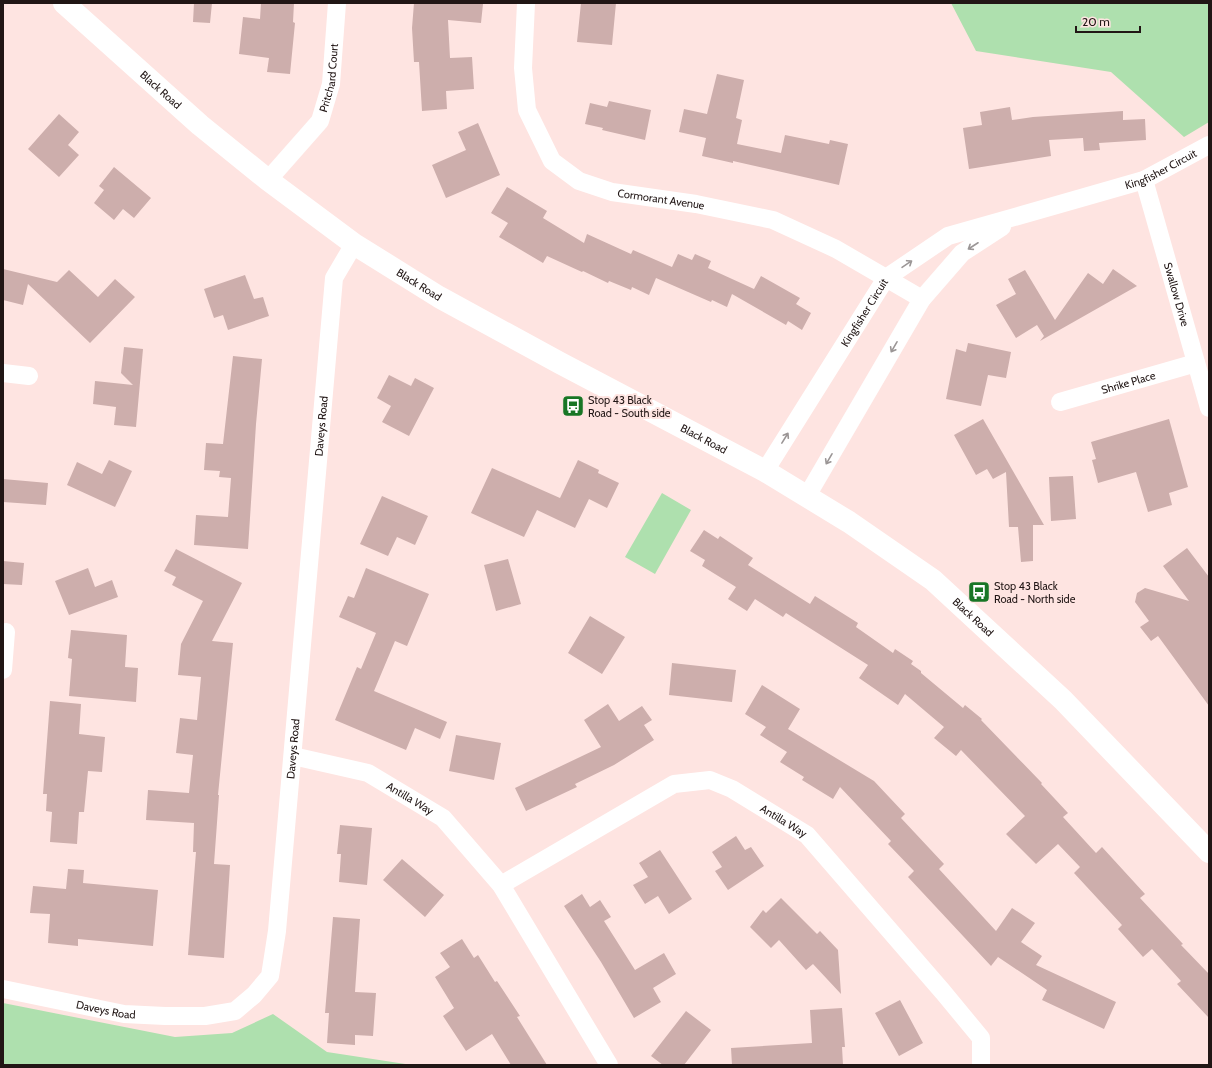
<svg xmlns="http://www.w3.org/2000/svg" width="1212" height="1068" font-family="Cabin,sans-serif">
  <rect width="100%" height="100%" fill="#fee4e1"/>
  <path fill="#aee0ae" d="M951,3H1209V122L1184,137L1111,72L976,51Z
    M662,493L691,510L655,574L625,557Z
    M3,1003L175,1037L232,1033L273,1014L327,1052L412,1065H3Z"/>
  <path fill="#cdaeac" d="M194,3H212L210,23L193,22Z
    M261,3H294L293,22L295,23L290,74L267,72L269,58L239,54L243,17L260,19Z
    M414,3H478L483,4L481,23L448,20L450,58L472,57L474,89L446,91L447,109L422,111L419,62H414L412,28Z
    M581,3H616L612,45L577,42Z
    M717,74L744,80L736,118L742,120L737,144L781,153L785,135L829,144L830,140L848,144L839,185L733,161V163L702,156L706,138L679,132L684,109L707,114Z
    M609,101L651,110L645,140L602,130L603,128L585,124L590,103L607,107Z
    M1010,107L1012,120L1033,117L1123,111V120L1145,119L1146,140L1099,143L1100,150L1084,151L1083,138L1049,140L1051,156L969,169L963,128L982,125L980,112Z
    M59,114L79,132L68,145L79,155L59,177L28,149Z
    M478,123L500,175L446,198L432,165L466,150L458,132Z
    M114,167L151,198L134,218L123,209L114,220L94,203L104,190L99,186Z
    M507,187L547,211L543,218L584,243L587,234L631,254L633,250L672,267L678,254L692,260L695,254L711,261L708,268L754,289L761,276L800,298L796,304L811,313L802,330L788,321L786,325L732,294L727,307L712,300L711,302L656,278L649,295L632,287L631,290L609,281L608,283L583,271L582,272L547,256L543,263L499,237L508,223L491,213Z
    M3,269L57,282L69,270L98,297L115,279L135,297L90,343L28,284L23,305L3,300Z
    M1113,269L1137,286L1040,341L1044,336L1037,325L1016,338L996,305L1016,294L1008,279L1025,270L1055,320L1088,273L1103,284Z
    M245,275L254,299L263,297L269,316L228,330L223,315L214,318L204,289Z
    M968,343L1011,352L1006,378L988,375L981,406L946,399L956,349L966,352Z
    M124,347L143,349L136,427L114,425L116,407L93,404L95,381L133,385L121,373Z
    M233,356L262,359L256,424L248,549L194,545L196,515L228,517L231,478L219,477L220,471L204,470L206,443L223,444Z
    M389,375L411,386L415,378L434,388L409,436L382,422L391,406L377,398Z
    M983,419L1044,525H1033V561L1021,562L1018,527H1009L1006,472L993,479L987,469L976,475L954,435Z
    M1169,419L1188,487L1169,493L1172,505L1148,512L1136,472L1098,483L1092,460L1096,459L1091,442Z
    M109,460L132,471L115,507L67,485L77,462L102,474Z
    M578,460L599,470L598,473L619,483L607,508L589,499L575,528L537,510L524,537L471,513L492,468L560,498Z
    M1073,476L1076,519L1051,521L1049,477Z
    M3,479L48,483L46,505L3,502Z
    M382,496L428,516L415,545L397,537L388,556L360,544Z
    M704,530L718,539L720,536L753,558L748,565L810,604L815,596L858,623L856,627L893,653L895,649L913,661L911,664L921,671V673L963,708L965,705L982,719L981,720L1042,783L1041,784L1068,813L1063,817L1096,853L1102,847L1145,894L1140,898L1183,944L1181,945L1209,974V1018L1177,984L1181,981L1152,949L1143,957L1118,929L1122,925L1074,873L1080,867L1058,844L1036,864L1006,834L1025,816L961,750L956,756L934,738L944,727L905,694L898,705L859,678L868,665L786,613L783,617L755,599L747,611L728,599L736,587L702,566L705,560L690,551Z
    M1187,548L1209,577V706L1158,636L1151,641L1140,627L1149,621L1135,602L1137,593L1145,588L1189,601L1163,566Z
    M176,549L242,583L212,641L233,643L218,795H219L214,864L230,865L224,958L188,955L196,852H193L194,823L146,820L148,790L189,793L193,755L176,753L180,718L197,720L201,677L178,675L181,644L203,601L172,585L176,577L164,571Z
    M508,559L521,604L496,611L484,565Z
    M3,561L24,563L22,585L3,584Z
    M88,568L95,587L112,580L118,597L69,615L55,581Z
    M366,568L429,594L407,646L395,641L374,691L447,722L440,739L415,728L406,750L335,720L357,667L361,669L376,633L339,617L348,596L354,598Z
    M590,616L625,637L602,674L568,653Z
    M71,630L127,635L125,667L138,668L136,702L69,696L72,659L68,658Z
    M672,663L736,670L732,702L669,695Z
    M762,685L800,709L788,729L874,781L905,814L901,818L944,864L939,869L996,931L1012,908L1035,923L1021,942L1042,956L1036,965L1116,1002L1104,1029L1042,1000L1047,990L998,957L991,966L908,877L914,871L888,844L891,841L840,787L833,799L802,780L804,777L780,762L787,752L760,735L766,727L745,714Z
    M50,701L81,704L79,734L105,737L102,772L88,771L84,812H79L77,844L50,842L52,812L46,811L47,794H43Z
    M608,704L619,721L642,706L652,720L644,725L654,740L614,765L575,784L577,787L526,811L515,788L601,747L584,720Z
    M456,735L501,743L494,780L449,771Z
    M340,825L372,828L367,885L339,882L341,854H337Z
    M736,836L745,850L751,847L764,866L728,890L715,871L722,867L712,852Z
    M660,850L692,899L669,914L658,896L645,904L633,885L648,877L639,863Z
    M402,859L444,895L425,917L383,880Z
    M68,869L84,870L83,883L158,890L153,946L78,939V946L48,943L50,914L30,913L33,886L66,889Z
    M582,894L590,907L600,900L611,917L604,921L635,970L664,953L676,974L653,988L661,1002L634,1018L601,962L564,906Z
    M781,898L817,934L820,931L838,950L841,994L813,964L806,970L779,940L771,948L750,927L763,910L766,913Z
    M333,917L360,919L355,992L376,993L373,1036L355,1035V1045L327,1043L329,1013H325Z
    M462,939L474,958L478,955L495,982L497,981L520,1016L517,1017L547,1065H511L492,1034L466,1051L443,1016L454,1008L435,977L450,967L440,953Z
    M900,1000L923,1043L899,1056L875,1013Z
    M842,1008L845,1047H842L843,1065H732L731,1048L812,1043L810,1010Z
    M686,1011L711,1030L684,1065H663L651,1056Z"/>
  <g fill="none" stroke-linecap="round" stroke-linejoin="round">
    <g stroke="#fff" stroke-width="18">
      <path id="s1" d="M526,3L523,68L527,110L552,161L579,181L612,192L696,204L773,220L836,249L922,299"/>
      <path id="s2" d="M268,180L320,121L331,84L337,3"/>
      <path id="s3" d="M1144,180L1209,408"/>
      <path d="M3,373L29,376"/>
      <path id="s4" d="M1060,402L1196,363"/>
      <path id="s5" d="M765,471L886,278L948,236L1144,180L1209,145"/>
      <path d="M807,496L922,299L962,253L1002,227"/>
      <path d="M3,670L6,632"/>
      <path id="s6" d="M293,756L368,773L443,818L501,885L609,1065"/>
      <path id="s7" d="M501,885L674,784L710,780L732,789L807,835L943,992L981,1038V1065"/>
      <path id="s8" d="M3,989L124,1014L165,1016H205L235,1011L254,995L270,976L277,931L334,278L354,244"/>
    </g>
    <path stroke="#fff" stroke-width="22" id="s9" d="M64,3L200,125L268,180L354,244L439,297L560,363L765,471L849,522L933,580L1063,700L1209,852"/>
  </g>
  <defs><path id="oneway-shaft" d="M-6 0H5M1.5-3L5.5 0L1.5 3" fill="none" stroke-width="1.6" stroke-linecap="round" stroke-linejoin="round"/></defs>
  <g stroke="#9b9696">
    <use href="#oneway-shaft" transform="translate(973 246) rotate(147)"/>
    <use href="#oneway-shaft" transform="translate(907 264) rotate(-34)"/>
    <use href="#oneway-shaft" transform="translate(894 347) rotate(120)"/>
    <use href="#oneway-shaft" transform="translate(785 438) rotate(-58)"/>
    <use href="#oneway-shaft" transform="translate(829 459) rotate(120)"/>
  </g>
  <defs>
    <g id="bus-square" transform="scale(1.15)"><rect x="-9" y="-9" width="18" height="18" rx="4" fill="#187625" stroke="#fee4e1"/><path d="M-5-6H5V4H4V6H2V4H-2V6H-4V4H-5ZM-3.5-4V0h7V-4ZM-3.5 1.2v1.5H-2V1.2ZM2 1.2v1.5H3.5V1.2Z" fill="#fff"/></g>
  </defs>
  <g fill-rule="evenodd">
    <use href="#bus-square" x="573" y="406"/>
    <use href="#bus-square" x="979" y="592"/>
  </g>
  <g text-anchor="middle" stroke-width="4" stroke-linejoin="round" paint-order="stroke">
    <g font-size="11" fill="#211615" stroke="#fee4e1">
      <text dy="4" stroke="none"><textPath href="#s2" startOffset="123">Pritchard Court</textPath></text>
      <text dy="4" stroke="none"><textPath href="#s9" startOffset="130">Black Road</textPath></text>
      <text dy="4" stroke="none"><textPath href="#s5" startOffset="526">Kingfisher Circuit</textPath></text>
      <text dy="4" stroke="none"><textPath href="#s1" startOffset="282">Cormorant Avenue</textPath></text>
      <text dy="4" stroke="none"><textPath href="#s9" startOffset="454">Black Road</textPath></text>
      <text dy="4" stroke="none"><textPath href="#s3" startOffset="119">Swallow Drive</textPath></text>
      <text dy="4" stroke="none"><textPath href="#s5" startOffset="187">Kingfisher Circuit</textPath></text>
      <text dy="4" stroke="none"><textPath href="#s4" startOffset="71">Shrike Place</textPath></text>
      <text dy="4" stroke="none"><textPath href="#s8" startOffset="837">Daveys Road</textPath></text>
      <text dy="4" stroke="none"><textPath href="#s9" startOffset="778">Black Road</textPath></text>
      <text dy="4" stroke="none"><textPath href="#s9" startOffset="1102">Black Road</textPath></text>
      <text dy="4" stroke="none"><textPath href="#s8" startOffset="513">Daveys Road</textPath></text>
      <text dy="4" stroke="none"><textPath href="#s6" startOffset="126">Antilla Way</textPath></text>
      <text dy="4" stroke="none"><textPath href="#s7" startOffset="321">Antilla Way</textPath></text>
      <text dy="4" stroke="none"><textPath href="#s8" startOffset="105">Daveys Road</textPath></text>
    </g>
    <g font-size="11" fill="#211615" stroke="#fee4e1" text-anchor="start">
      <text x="588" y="404">Stop 43 Black<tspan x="588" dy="13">Road - South side</tspan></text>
      <text x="994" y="590">Stop 43 Black<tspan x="994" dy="13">Road - North side</tspan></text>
    </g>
  </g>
  <rect width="1212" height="1068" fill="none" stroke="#211615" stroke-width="8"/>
  <path d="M1076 26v6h64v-6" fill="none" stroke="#211615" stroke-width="2"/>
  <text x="1082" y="26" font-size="12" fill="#211615" stroke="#fee4e1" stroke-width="3" paint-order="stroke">20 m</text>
</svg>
